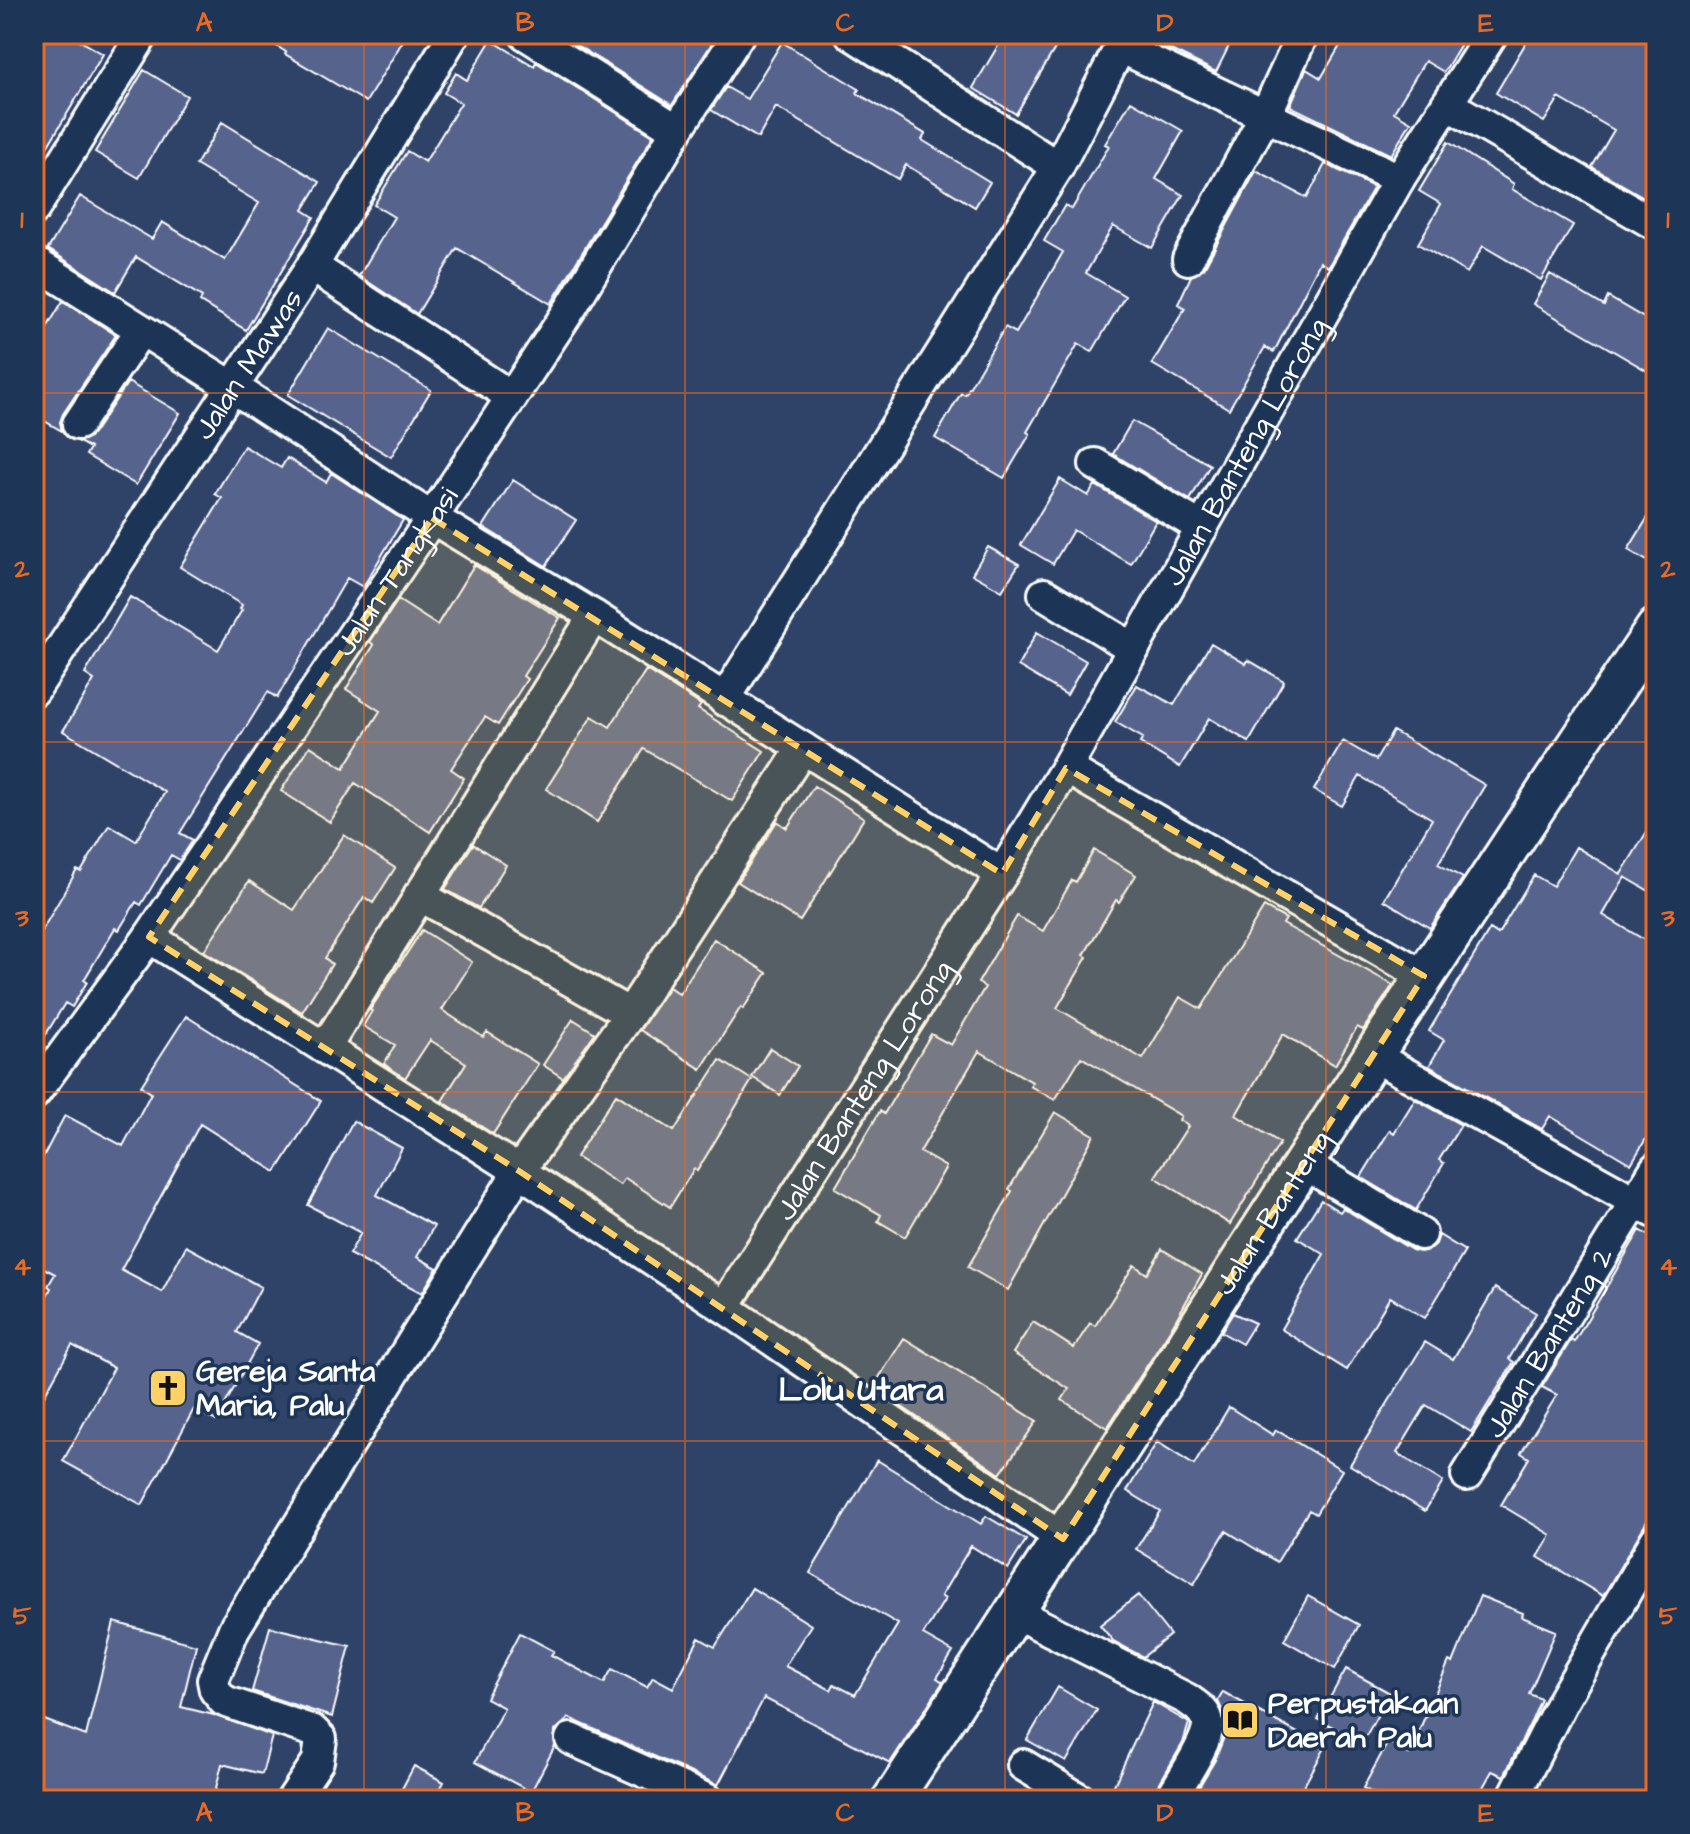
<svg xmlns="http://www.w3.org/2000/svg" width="1690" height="1834" font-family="'Architects Daughter',sans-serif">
  <rect width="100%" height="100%" fill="#2e4367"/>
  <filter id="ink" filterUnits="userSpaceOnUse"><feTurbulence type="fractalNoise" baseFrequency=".0125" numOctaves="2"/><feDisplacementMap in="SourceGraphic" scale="16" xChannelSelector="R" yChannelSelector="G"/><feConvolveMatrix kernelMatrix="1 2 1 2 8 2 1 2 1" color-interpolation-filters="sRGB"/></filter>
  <g filter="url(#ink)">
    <path fill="#56648c" stroke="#fff" stroke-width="2" d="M34,34H69L103,54L34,169Z
      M257,34H407L366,102L285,54L286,52Z
      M559,34H718L672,105Z
      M1005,34H1038L1057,45L1016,114L973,88Z
      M1145,34H1235L1216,72L1144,37Z
      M1347,34H1467L1444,72L1425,61L1394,112L1411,122L1391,155L1290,106L1306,69L1321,78Z
      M1531,34H1656V204L1592,167L1614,130L1559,98L1544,122L1496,93Z
      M491,40L534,66L536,62L653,136L551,304L457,248L417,314L359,276L394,217L374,205L407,151L425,162L461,103L444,93L456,73L467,80Z
      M782,42L859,89L857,93L925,134L922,140L990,182L975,207L906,165L898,179L776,107L758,138L711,110L726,87L747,99Z
      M144,70L187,96L139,178L95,152Z
      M1131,101L1183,131L1156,179L1183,195L1152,248L1113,226L1086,273L1125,296L1092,352L1078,344L1027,432L1030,434L1004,478L935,438L961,393L965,395L1005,327L1016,333L1063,252L1044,241L1065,205L1072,209L1109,146L1105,144Z
      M222,122L320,182L303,210L314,217L246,330L200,302L202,297L136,257L115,292L48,249L80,196L152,239L162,222L225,260L259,203L196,165Z
      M1448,142L1514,184L1512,189L1573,225L1541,280L1483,246L1467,273L1418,244L1441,204L1419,191Z
      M1325,164L1374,187L1328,267L1320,262L1274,352L1265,347L1229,409L1152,364L1185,308L1178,304L1191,276L1204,268L1256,171L1307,198Z
      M1550,274L1604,306L1608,297L1656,325V376L1533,304Z
      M63,301L116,335L63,414L60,422L62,431L34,415V349Z
      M328,328L431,390L391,457L288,395Z
      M128,382L180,413L136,485L86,455L90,448L79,442L93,434Z
      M1132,421L1210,465L1190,500L1113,454Z
      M244,446L281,468L287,458L326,482L331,473L403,520L363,587L347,578L277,698L268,692L180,833L193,840L180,860L171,855L141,905L136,902L119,930L115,928L84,980L87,982L72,1007L65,1003L34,1054V944L77,870L81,872L109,825L136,841L165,792L63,731L94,680L85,674L130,597L218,650L242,610L240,609L242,605L180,567L222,498L215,494Z
      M1060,479L1088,496L1095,485L1156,521L1131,564L1073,530L1053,564L1021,545Z
      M513,480L576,520L546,566L483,527Z
      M1656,504V566L1628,550Z
      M988,547L1019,564L1002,591L972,574Z
      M474,565L560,618L523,676L527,679L498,725L485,717L451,769L464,778L430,832L355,783L330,822L281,791L310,746L344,768L380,711L346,689L374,645L370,642L398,600L437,625Z
      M1037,632L1086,661L1067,695L1018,666Z
      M1211,643L1246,664L1248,660L1284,681L1249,742L1209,718L1180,767L1140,743L1143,738L1115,722L1137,685L1174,705Z
      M646,670L701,705L698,709L764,751L732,801L644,749L597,822L546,789L592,716L610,727Z
      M1393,731L1485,785L1438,864L1463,878L1430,928L1384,900L1432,819L1360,776L1342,806L1314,790L1343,741L1376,760Z
      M814,786L864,818L800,921L738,882L777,821L787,828Z
      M1656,817V895L1625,877L1603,915L1656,947V1122L1631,1164L1550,1116L1542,1129L1429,1066L1444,1040L1429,1031L1490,929L1498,934L1534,875L1553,886L1576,847L1621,874Z
      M344,835L395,868L373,903L364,897L325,958L332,964L302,1012L204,951L249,881L294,910Z
      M473,844L506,865L479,908L445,889Z
      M1094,850L1136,875L1119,902L1116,900L1084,955L1087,957L1057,1008L1143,1059L1180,997L1201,1009L1264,907L1286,919L1283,924L1393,985L1363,1030L1357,1027L1335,1065L1283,1034L1236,1115L1280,1143L1230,1224L1155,1177L1188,1126L1179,1120L1181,1116L1081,1057L1055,1100L1030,1086L1032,1082L979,1051L920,1152L946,1167L905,1237L878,1221L881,1215L835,1188L880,1111L884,1114L931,1034L951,1045L985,987L978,983L1017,916L1043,931L1072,880L1076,882Z
      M422,930L472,962L442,1010L483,1037L487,1032L538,1064L493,1134L442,1101L466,1063L430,1040L405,1078L384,1064L395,1045L363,1026L372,1011L370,1010Z
      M714,939L767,973L743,1009L741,1007L701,1069L640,1030L669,987L679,994Z
      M186,1016L321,1101L276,1172L200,1124L121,1270L162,1292L186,1246L261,1287L237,1332L258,1344L216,1421L194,1409L142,1505L63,1461L114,1368L72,1345L34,1414V1320L51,1288L48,1286L55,1274L34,1263V1174L65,1115L123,1146L151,1093L141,1086Z
      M573,1019L595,1033L563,1078L543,1065Z
      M770,1048L798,1066L780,1095L752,1077Z
      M720,1060L752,1080L697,1171L694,1169L670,1207L625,1178L620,1185L576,1157L616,1094L674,1131Z
      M1415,1099L1461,1125L1439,1160L1444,1163L1416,1210L1361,1177L1390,1130L1394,1133Z
      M1055,1112L1094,1135L1008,1290L968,1267L1012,1191L1009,1189Z
      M353,1121L402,1148L377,1195L434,1226L417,1257L437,1268L422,1293L349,1254L361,1233L308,1205Z
      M1321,1200L1340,1212L1343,1208L1412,1250L1420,1252L1429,1250L1436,1244L1439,1235L1465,1251L1425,1318L1390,1297L1347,1370L1281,1329L1324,1254L1297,1238Z
      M1640,1230L1656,1240V1506L1603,1596L1538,1557L1551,1535L1501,1505L1529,1458L1521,1453L1557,1395L1542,1387L1571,1340L1574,1342Z
      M1162,1249L1202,1274L1170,1330L1107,1428L1062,1400L1069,1389L1013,1353L1033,1322L1074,1348L1090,1323L1095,1326L1134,1265L1147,1274Z
      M1495,1288L1536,1313L1509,1359L1514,1362L1471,1432L1426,1405L1397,1453L1443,1482L1425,1511L1350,1465L1425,1342L1453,1359Z
      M1233,1313L1255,1323L1242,1344L1221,1332Z
      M904,1338L1037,1421L1000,1474L873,1387Z
      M1229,1407L1273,1435L1276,1430L1342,1470L1316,1514L1309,1510L1277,1562L1226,1531L1194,1584L1136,1549L1160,1511L1127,1491L1157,1442L1194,1465Z
      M877,1460L981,1524L986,1516L1026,1540L1008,1569L971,1546L941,1596L945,1599L923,1635L953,1652L937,1678L943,1682L890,1763L764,1698L718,1785L569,1718L555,1731V1746L531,1792L475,1762L504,1708L486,1698L520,1633L554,1651L551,1655L604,1683L612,1669L647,1687L653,1677L673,1688L699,1638L715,1647L752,1588L811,1625L785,1666L831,1690L834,1684L855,1695L898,1624L810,1573Z
      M1138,1595L1170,1635L1143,1657L1113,1641L1100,1625Z
      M1308,1596L1359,1625L1335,1669L1284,1640Z
      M1480,1596L1523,1613L1522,1617L1556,1631L1529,1694L1541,1699L1532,1720L1504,1776L1492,1771L1476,1800H1385L1363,1788L1388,1742L1409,1754L1449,1661L1453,1663Z
      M114,1622L196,1645L181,1707L214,1715L272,1736L262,1774L222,1764L213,1800H61L62,1795L34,1784V1716L86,1736Z
      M270,1627L350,1646L332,1717L252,1691Z
      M1346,1669L1390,1693L1362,1743L1318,1719Z
      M1058,1687L1097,1710L1066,1762L1027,1740Z
      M1223,1692L1325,1748L1296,1800H1191L1215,1760L1224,1737L1226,1719L1218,1701Z
      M1153,1702L1189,1723L1183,1743L1155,1791L1152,1800H1107Z
      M414,1766L444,1782L434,1800H396Z"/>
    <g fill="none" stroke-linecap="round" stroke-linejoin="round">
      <g stroke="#fff" stroke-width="36">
        <g id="minor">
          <path d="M525,34L677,130"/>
          <path d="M851,34L1058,167"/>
          <path d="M1120,47L1399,179"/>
          <path d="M1447,104L1656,225"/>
          <path d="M34,209L143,34"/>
          <path d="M1188,259L1266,114L1303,34"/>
          <path d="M34,262L231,386L432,518L594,616L1002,874"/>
          <path d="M312,266L512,397"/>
          <path d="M78,424L141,330"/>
          <path d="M1095,464L1202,528"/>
          <path d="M1044,594L1134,649"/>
          <path id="s1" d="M34,690L312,266L454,34"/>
          <path d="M724,700L1058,167L1127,34"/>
          <path d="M1066,768L1424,976"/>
          <path d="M419,895L630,1014"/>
          <path d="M149,937L519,1171L724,1307L1063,1539"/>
          <path d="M325,1048L594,616"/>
          <path d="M1372,1055L1656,1213"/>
          <path id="s2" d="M34,1094L149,937L432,518L572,306L677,130L739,34"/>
          <path d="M1303,1163L1421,1234"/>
          <path id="s3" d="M724,1307L1002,874L1066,768L1399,179L1492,34"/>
          <path id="s4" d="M1467,1475L1656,1168"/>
          <path d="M1014,1612L1187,1699C1195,1705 1207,1711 1208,1723C1209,1741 1179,1784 1170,1800"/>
          <path d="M571,1739L708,1800"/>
          <path d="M1023,1765L1081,1800"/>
          <path d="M292,1800L318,1761L321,1739L313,1731L224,1701L215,1690L213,1680L234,1629L519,1171L630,1014L803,748"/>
          <path d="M1512,1800L1563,1700L1656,1540"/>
        </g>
      </g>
      <g stroke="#fff" stroke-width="44">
        <g id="tertiary">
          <path id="s5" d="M892,1800C1148,1410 1394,1014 1656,628"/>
        </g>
      </g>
      <use href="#minor" stroke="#1d3557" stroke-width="30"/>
      <use href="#tertiary" stroke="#1d3557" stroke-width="38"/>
    </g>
  </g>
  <path fill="#ffd166" fill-opacity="0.2" stroke="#ffd166" stroke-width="6" stroke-dasharray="16 10" stroke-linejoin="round" d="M432,518L1002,874L1066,768L1424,976L1063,1539L519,1171L149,937Z"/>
  <path fill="none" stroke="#ea6a24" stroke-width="2" stroke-opacity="0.55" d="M364,34V1800M685,34V1800M1005,34V1800M1326,34V1800M34,393H1656M34,742H1656M34,1092H1656M34,1441H1656"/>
  <defs>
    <g id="church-square" transform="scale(2)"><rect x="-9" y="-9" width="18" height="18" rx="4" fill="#ffd166" stroke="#1d3557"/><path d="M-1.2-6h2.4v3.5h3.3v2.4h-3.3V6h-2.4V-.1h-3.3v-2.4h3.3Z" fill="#111"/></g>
    <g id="library-square" transform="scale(2)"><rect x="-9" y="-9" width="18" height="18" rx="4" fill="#ffd166" stroke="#1d3557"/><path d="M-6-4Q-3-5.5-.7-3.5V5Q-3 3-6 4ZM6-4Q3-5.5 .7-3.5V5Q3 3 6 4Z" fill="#111"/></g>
  </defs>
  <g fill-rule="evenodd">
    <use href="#church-square" x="168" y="1388"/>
    <use href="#library-square" x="1240" y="1720"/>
  </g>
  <g text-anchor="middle" stroke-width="7" stroke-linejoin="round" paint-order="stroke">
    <g font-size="30" fill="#fff" stroke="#1d3557">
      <text dy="10" stroke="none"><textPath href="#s1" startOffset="390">Jalan Mawas</textPath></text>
      <text dy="10" stroke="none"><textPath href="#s3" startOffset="1002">Jalan Banteng Lorong</textPath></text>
      <text dy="10" stroke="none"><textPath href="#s2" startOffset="636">Jalan Tangkasi</textPath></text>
      <text dy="10" stroke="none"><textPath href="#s3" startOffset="258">Jalan Banteng Lorong</textPath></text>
      <text dy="10" stroke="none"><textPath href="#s5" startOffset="700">Jalan Banteng</textPath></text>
      <text dy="10" stroke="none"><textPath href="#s4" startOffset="156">Jalan Banteng 2</textPath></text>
    </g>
    <g font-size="30" font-weight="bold" fill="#fff" stroke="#1d3557" text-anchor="start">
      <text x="196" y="1381">Gereja Santa<tspan x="196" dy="34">Maria, Palu</tspan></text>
      <text x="1268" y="1713">Perpustakaan<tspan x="1268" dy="34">Daerah Palu</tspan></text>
    </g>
    <g font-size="34" font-weight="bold" fill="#fff" stroke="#1d3557">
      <text x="861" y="1400">Lolu Utara</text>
    </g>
  </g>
  <rect width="1690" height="1834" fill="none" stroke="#1d3557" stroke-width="88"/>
  <rect x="44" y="44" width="1602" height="1746" fill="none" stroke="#ea6a24" stroke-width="3"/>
  <g font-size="26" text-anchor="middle" font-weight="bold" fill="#ea6a24">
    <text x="204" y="31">A</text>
    <text x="525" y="31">B</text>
    <text x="845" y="31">C</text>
    <text x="1165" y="31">D</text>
    <text x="1486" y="31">E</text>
    <text x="22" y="228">1</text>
    <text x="1668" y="228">1</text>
    <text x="22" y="577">2</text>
    <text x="1668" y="577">2</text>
    <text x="22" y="926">3</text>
    <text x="1668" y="926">3</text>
    <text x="22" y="1275">4</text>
    <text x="1668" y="1275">4</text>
    <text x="22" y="1624">5</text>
    <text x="1668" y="1624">5</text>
    <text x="204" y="1821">A</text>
    <text x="525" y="1821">B</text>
    <text x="845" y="1821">C</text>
    <text x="1165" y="1821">D</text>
    <text x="1486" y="1821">E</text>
  </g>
</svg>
